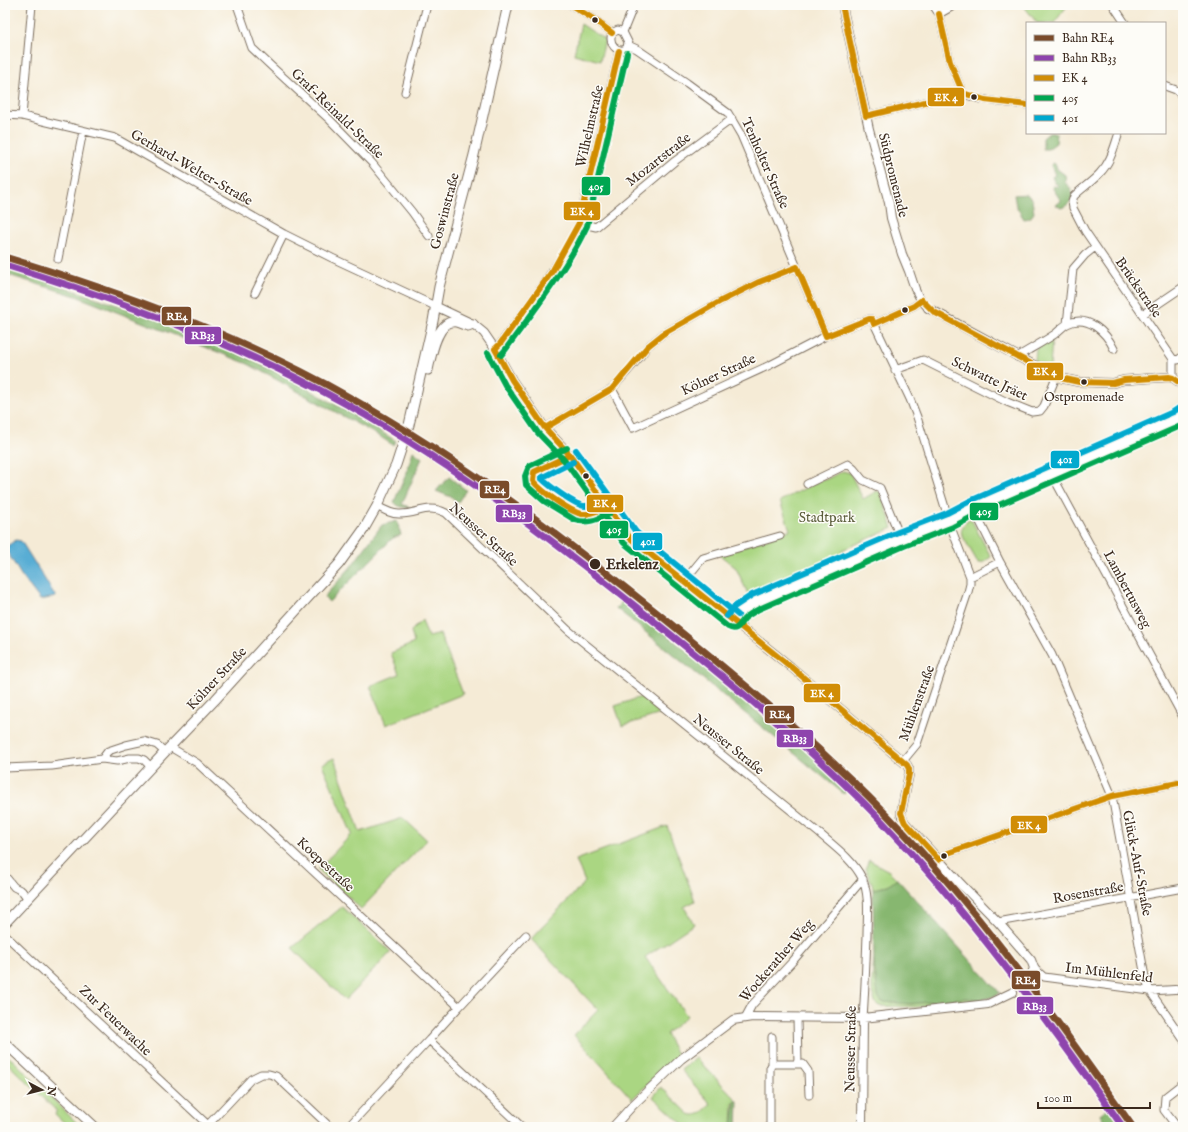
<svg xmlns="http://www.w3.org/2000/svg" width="1188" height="1132" font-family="'IM FELL English',serif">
  <rect width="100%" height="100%" fill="#fdfcf7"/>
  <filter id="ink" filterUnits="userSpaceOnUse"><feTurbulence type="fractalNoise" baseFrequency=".025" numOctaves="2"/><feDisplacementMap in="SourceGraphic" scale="8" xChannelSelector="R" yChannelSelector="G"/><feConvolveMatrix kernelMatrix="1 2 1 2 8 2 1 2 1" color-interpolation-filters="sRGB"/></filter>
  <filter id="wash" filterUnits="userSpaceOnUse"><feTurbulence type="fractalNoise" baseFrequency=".012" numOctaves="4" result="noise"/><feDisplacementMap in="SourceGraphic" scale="16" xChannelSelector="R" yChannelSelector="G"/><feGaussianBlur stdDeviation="0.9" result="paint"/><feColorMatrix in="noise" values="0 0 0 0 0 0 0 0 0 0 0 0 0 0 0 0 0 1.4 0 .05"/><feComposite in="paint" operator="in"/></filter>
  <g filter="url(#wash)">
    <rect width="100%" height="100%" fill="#f5ebd6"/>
    <path fill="#aad682" stroke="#728050" d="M1023,5H1068L1054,23H1037Z
      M581,24L605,40L600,61L574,54Z
      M1052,339L1050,368L1035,361L1036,349Z
      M843,471L850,473L863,499L877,491L880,492L893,528L842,550L843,555L749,596L736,568L720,555L790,530L780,501L823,479L825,480Z
      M968,520L972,521L991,557L982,563H978L962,535C960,528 964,525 968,520Z
      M422,620L428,637L440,634L463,694L386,725L370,686L399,674L391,653L414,643L411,631Z
      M641,697L664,713L622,726L615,706Z
      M334,758L360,832L403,818L427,840L361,909L318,869L352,834L322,764Z
      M667,826L695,901L684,907L694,924L645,957L687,1016L666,1034L678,1056L632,1099L574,1035L598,1010L531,939L585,882L576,860Z
      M869,860L889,871L897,879L888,886L873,889L872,883L865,869Z
      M342,907L391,952L345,1000L292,948Z
      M874,959L875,979L882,1002L911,1004L967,998L981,1000L916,1007L879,1006C868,999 873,971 874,959Z
      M5,1054L14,1061L81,1127H69L55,1114L57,1111L5,1061Z
      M696,1058L738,1101H735L733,1104L732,1127H686L653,1097L661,1087L689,1114C699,1118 704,1110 711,1104L681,1070Z"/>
    <path fill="#87b770" stroke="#617047" d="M1049,133H1057L1056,143L1048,149H1043V138Z
      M1054,163L1056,165L1057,169L1065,175L1066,179L1064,182C1076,190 1075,203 1061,208L1056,205L1061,201L1052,187L1054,186L1057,187L1058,185L1055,183L1052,177L1055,175L1051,165Z
      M1027,194L1032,200L1034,213L1030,218L1024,219L1016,206L1014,195Z
      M5,269C96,296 187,327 272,370C314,391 355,416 396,441L393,445L379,436L248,364L76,296L5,274Z
      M413,451L422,458L402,504L411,508C404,507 399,508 394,502L407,472Z
      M449,477L466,490L458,502L451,497L436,491Z
      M397,521L401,535L393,538L329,602L324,597L350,568L382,525Z
      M624,600L737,692L735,694L823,764L848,789L844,794L616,608Z
      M897,879L1000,993L992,997L981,1000L967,998L911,1004L882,1002L878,997L874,963L873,889L888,886Z
      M735,1101H738L737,1127H732Z
      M1110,1106L1124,1127H1108L1100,1114Z"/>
    <path fill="#58add4" stroke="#4a6c79" d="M16,540L21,541L56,597L40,600L21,575L6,550L7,546Z"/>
  </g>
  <g filter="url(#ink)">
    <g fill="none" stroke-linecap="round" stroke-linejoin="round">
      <path stroke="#d0c4b1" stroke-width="8" stroke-dasharray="8 4" stroke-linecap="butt" d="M1013,992L1031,976"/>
      <g stroke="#7c6e5e" stroke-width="9">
        <path id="minor" d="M237,5L252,48L271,66L330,120L372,163L412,212L429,236
          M571,5L595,20L612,33
          M933,5L939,14L950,62L963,93
          M1113,5L1125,23
          M939,14L955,5
          M618,30L623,32L628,42L627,48C617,55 608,43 612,33Z
          M623,32L634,5
          M628,45L637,49L687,83L728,113L741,135L826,336
          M1165,86L1176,90L1183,96
          M405,92L427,5
          M5,115L22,116L115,138L284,234L332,258L435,306
          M22,116L32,5
          M866,116L963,93C976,101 1011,103 1027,105
          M1119,133C1114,147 1111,162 1100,173C1092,182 1082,188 1074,196L1072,202L1073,208L1085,231L1173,359V378
          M579,223L596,227L675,161L732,119
          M58,259L83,131
          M915,289L920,299L928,308
          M255,293L284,234
          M1143,314L1183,287
          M874,324L914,306L922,300
          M1067,324L1073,269L1085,255L1095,247
          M495,349L500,344C527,306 560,265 579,223L619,51
          M1017,357C1030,349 1043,342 1055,334C1059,331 1063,326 1067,324C1088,314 1106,332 1114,349
          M1173,359L1178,360L1183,356
          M895,370L923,360L1007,402L1032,412L1040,411L1044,406L1056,377
          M612,389L633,428L770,365L826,336L869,319H872L910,399L917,417L952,530L970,577L1000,562
          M545,428L612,389L639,358L648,346L663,334L721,301L759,282L797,267
          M1051,473L1183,717
          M807,484L848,464L854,469L863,480L880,488L901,539
          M377,506C384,510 391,514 399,514C417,515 427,503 446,513L568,630L820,834C835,847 853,860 862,878C870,895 867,917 867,935C866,963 865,990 863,1018
          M973,508L1000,562L1052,655L1112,796L1145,977L1150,991L1183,1039
          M684,581L703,558L780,536
          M170,747L197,763L459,1007L429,1040L522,1127
          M102,759L108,751L126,745L144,741L157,745L165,752
          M903,761L917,744L968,592L970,584V577
          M5,768L52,766L102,759L117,761L130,758H139L144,760L151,767
          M939,860L948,853L1112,796L1183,782
          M5,876L14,887L22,891L28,899
          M998,922L1183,888
          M5,935L208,1125
          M1034,968L1044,977L1150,991L1183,989
          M459,1007L526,935
          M745,1018L752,1005L792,962L863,879
          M797,1018L798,1064
          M772,1064H803L808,1071L809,1095
          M206,1127L251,1079L261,1074H269L276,1076L330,1127
          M348,1127L429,1040
          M770,1127V1068L772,1064V1037
          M1177,1127L1164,1110L1165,1097L1183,1083"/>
      </g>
      <g stroke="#7c6e5e" stroke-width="10">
        <path id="tertiary" d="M842,5L869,129L889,203L891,218L902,254L909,271L915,289
          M435,306L473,324L484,333L495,349L512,380L545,428L570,455L630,538L791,667L907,765L909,769V774L901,813L902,817L905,823L959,882L998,922L1031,960L1034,968L1031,976
          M928,308L1056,377L1079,382L1113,383L1124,380L1169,377L1173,378L1183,385
          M733,621L739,613L755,602L901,539L950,520L973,508L1177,419L1183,415
          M613,1127L633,1105L681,1059L733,1020L752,1017L863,1018L988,1004L1013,992
          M862,1127L863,1018"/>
      </g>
      <g stroke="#7c6e5e" stroke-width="11">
        <path id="secondary" d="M428,370C431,357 437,319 456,322C460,323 464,325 468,326L473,324
          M5,923L165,752L215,700L303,603L339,564L364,529L377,506L396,465L409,425L433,321L439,287L474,155L508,5
          M5,1043L95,1127"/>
      </g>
      <use href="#minor" stroke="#fff" stroke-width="7"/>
      <use href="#tertiary" stroke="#fff" stroke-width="8"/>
      <use href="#secondary" stroke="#fff" stroke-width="9"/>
      <g stroke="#fdfcf7" stroke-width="9">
        <path id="bus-1" d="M571,5L595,20L612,33
          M842,5L866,116
          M939,14L950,62L963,93
          M866,116L963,93L985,100L1027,105
          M797,267L826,336
          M922,300L934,312L1056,377L1079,382L1113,383L1124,380L1169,377L1173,378L1183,385
          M874,324L914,306L922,300
          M826,336L869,319H872L874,324
          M495,349L512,380L545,428L570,455L630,538L791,667L907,765L909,769V774L901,813L905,823L939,860L948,853L1112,796L1183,782
          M495,349L500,344L553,270L579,223L619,51
          M545,428L612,389L648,346L663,334L721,301L759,282L797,267
          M570,455L534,472L533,481C541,491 570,512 582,514C590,515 599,510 606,507"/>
      </g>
      <g stroke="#fdfcf7" stroke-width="9">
        <path id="bus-2" d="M488,353L505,385L538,433L564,460L624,543L728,627C737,632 739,625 744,619C748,615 754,612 759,609L904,546L953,527L976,515L1183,425
          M501,355L506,349C535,309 566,270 587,226L627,53
          M567,448L529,466L525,476L526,485L544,501L575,520C588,524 598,519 609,514"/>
      </g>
      <g stroke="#fdfcf7" stroke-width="9">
        <path id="bus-3" d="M576,450L636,532L738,615
          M573,462L541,478C548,485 576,506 585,506C591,506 597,502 603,500
          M727,616L734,607L752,595L898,532L947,513L970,501L1173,412L1179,408"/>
      </g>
      <use href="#bus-1" stroke="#d18d06" stroke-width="6"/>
      <use href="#bus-2" stroke="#00a651" stroke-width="6"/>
      <use href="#bus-3" stroke="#00a9ce" stroke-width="6"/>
      <g stroke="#fdfcf7" stroke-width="10">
        <path id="rail-1" d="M5,257C124,293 241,336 349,397C464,461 569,542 671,624C752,690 833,757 904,833C989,924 1061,1026 1133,1127"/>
      </g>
      <g stroke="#fdfcf7" stroke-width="10">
        <path id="rail-2" d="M5,265C123,301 238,344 346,404C462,469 567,551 670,634C751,699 831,765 901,842C983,931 1053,1029 1123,1127"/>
      </g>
      <use href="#rail-1" stroke="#7a4b2a" stroke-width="7"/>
      <use href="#rail-2" stroke="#8e44ad" stroke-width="7"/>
    </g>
  </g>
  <g fill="#3b2a1e" stroke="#fdfcf7" stroke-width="1.5">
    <circle cx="595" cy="20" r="3.5"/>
    <circle cx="974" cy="97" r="3.5"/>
    <circle cx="905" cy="310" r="3.5"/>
    <circle cx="1084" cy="382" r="3.5"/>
    <circle cx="586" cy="476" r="3.5"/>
    <circle cx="595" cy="564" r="6"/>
    <circle cx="944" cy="856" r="3.5"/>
  </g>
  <g text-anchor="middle" stroke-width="3" stroke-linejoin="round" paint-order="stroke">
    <g font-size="13" fill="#3b2a1e" stroke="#fdfcf7">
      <text x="1084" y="401">Ostpromenade</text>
    </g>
    <g font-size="14" fill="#3b2a1e" stroke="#fdfcf7">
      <text transform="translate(338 113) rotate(44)" y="5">Graf-Reinald-Straße</text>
      <text transform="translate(589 126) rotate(-77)" y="5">Wilhelmstraße</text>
      <text transform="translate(658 159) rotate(-38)" y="5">Mozartstraße</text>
      <text transform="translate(766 163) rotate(66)" y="5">Tenholter Straße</text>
      <text transform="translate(192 167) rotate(30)" y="5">Gerhard-Welter-Straße</text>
      <text transform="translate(894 175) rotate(76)" y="5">Südpromenade</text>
      <text transform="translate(444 211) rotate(-75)" y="5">Goswinstraße</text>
      <text transform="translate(1139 287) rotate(55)" y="5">Brückstraße</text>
      <text transform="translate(718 374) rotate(-25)" y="5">Kölner Straße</text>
      <text transform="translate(990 378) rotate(26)" y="5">Schwatte Jräet</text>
      <text transform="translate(484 534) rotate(42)" y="5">Neusser Straße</text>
      <text transform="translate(1128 589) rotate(62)" y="5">Lambertusweg</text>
      <text transform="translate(216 678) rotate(-47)" y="5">Kölner Straße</text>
      <text transform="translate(916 703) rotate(-70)" y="5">Mühlenstraße</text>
      <text transform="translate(729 744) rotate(39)" y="5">Neusser Straße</text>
      <text transform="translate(1138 863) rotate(79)" y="5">Glück-Auf-Straße</text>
      <text transform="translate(326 864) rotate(43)" y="5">Koepestraße</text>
      <text transform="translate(1088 892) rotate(-10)" y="5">Rosenstraße</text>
      <text transform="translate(776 960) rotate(-49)" y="5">Wockerather Weg</text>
      <text transform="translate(1109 972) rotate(7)" y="5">Im Mühlenfeld</text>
      <text transform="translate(116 1020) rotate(44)" y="5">Zur Feuerwache</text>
      <text transform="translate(850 1049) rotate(-89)" y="5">Neusser Straße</text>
    </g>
    <g font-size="14" fill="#5c5e3c" stroke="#fdfcf7">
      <text x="827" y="522">Stadtpark</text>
    </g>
    <g font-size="14" font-weight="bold" fill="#3b2a1e" stroke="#fdfcf7" text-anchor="start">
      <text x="606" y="569">Erkelenz</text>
    </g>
  </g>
  <g stroke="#fdfcf7" stroke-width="1.5">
    <rect x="927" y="87" width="38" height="20" rx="4" fill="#d18d06"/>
    <rect x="581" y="176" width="30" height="20" rx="4" fill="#00a651"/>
    <rect x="563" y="201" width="38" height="20" rx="4" fill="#d18d06"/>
    <rect x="161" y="306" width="31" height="20" rx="4" fill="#7a4b2a"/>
    <rect x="184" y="326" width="38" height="19" rx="4" fill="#8e44ad"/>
    <rect x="1026" y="362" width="38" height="19" rx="4" fill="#d18d06"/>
    <rect x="1050" y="450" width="30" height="19" rx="4" fill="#00a9ce"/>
    <rect x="479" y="480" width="31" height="19" rx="4" fill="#7a4b2a"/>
    <rect x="586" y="494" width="38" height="19" rx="4" fill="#d18d06"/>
    <rect x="969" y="502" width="30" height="19" rx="4" fill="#00a651"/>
    <rect x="495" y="504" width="38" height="19" rx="4" fill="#8e44ad"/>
    <rect x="599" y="520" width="30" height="19" rx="4" fill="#00a651"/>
    <rect x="632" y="532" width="31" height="19" rx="4" fill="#00a9ce"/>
    <rect x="803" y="683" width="38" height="20" rx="4" fill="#d18d06"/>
    <rect x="764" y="705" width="31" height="19" rx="4" fill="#7a4b2a"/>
    <rect x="776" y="729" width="38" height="19" rx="4" fill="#8e44ad"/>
    <rect x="1010" y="815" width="38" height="19" rx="4" fill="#d18d06"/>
    <rect x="1011" y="970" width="30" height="20" rx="4" fill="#7a4b2a"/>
    <rect x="1016" y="996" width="38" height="19" rx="4" fill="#8e44ad"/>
  </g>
  <g font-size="11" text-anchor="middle" font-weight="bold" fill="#fff">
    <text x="946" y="101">EK 4</text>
    <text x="596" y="190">405</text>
    <text x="582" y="215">EK 4</text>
    <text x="177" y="320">RE4</text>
    <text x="203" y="339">RB33</text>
    <text x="1045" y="375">EK 4</text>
    <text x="1065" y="463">401</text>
    <text x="495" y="493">RE4</text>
    <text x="605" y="507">EK 4</text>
    <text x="984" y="515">405</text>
    <text x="514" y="517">RB33</text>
    <text x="614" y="533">405</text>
    <text x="648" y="545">401</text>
    <text x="822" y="697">EK 4</text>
    <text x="780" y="718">RE4</text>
    <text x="795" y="742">RB33</text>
    <text x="1029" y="829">EK 4</text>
    <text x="1026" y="984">RE4</text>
    <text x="1035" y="1010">RB33</text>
  </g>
  <rect width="1188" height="1132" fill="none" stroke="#fdfcf7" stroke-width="20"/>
  <rect x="1026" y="22" width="140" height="112" fill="#fdfcf7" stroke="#afa8a0"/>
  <rect x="1034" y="35" width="20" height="6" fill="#7a4b2a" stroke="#afa8a0"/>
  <text x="1062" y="42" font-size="12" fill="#3b2a1e">Bahn RE4</text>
  <rect x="1034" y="55" width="20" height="6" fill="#8e44ad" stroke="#afa8a0"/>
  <text x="1062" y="62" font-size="12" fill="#3b2a1e">Bahn RB33</text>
  <rect x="1034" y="75" width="20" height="6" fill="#d18d06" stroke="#afa8a0"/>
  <text x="1062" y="82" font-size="12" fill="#3b2a1e">EK 4</text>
  <rect x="1034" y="95" width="20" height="6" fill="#00a651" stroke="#afa8a0"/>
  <text x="1062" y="102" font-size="12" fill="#3b2a1e">405</text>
  <rect x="1034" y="115" width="20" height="6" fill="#00a9ce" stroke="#afa8a0"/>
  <text x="1062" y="122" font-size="12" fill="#3b2a1e">401</text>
  <g transform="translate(42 1090) rotate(97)" stroke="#fdfcf7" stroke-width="3" paint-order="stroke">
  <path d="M0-3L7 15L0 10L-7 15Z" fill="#3b2a1e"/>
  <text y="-6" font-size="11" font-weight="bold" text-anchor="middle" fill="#3b2a1e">N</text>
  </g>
  <path d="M1038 1102v6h112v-6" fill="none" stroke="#3b2a1e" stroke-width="2"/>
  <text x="1044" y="1102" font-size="12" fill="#3b2a1e" stroke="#fdfcf7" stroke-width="3" paint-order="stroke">100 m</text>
</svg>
